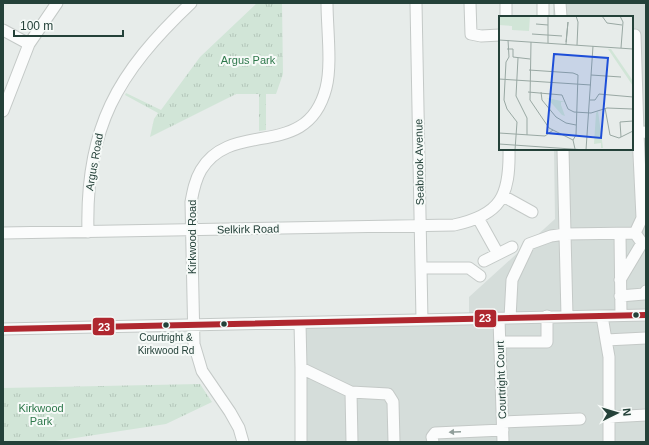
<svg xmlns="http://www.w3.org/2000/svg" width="649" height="445" font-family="Helvetica,sans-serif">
  <defs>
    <pattern id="grass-tufts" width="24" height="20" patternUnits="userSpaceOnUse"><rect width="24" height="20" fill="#d1e5d7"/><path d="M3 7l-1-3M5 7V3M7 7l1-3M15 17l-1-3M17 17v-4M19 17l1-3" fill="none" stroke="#b3c6b9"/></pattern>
  </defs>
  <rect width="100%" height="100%" fill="#e7ecea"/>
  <path fill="#d5ddda" d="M553,3H646V442H296L295,323L469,319V297L555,219L554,149H632V17H553Z"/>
  <path fill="url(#grass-tufts)" d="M257,3H282L283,74L276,94H266V130L259,131V94H236L150,137L154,119L158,113L125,95L126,93L161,110L200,57Z
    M200,384L212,402L166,424L49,442H3V388Z"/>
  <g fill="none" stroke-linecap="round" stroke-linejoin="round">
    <g stroke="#c4c9c7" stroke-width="13">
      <path id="minor" d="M416,3L422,320
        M470,3L471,34L481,36L500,35
        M506,3V17
        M543,3V17
        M560,3L561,17
        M3,30L29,44
        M635,35L638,133L646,132
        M3,111L29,44L57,3
        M638,133L642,218
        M503,196L532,212
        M478,218L498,254L512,247
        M88,232C85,128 117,73 191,3
        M3,233L454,225C501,215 510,196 509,149
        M620,234L621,315
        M484,261L498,254
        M421,268H469L480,276
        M620,280L642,243L635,233
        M620,296L644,294L646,291
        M567,316L565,234L635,233L642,218H646
        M602,316L606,340L646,338
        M510,318L512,280L529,244L551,236L565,234L563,149
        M499,319L503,442
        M300,323L301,368L351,392L352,442
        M3,329L646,315
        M606,340L609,357V442
        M500,342H547V316
        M351,392L388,394L393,402L394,442
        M609,417L646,415
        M503,422L580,419
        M243,442L239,428L230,412L202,371L194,344L191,202C193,191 195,180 201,170C232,118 307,162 326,88C332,65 327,28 327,3
        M301,442V368
        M433,442L432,437L435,433L503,430"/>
    </g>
    <use href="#minor" stroke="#fbfcfc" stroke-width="11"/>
    <g stroke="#f6faf8" stroke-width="9">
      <path id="bus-1" d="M3,329L646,315"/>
    </g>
    <use href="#bus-1" stroke="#af272f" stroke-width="6"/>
  </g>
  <defs><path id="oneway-solid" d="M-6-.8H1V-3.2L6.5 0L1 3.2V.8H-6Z"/></defs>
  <use fill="#909e9a" href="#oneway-solid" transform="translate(455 432) rotate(177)"/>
  <g fill="#244139" stroke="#f6faf8" stroke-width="1.5">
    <circle cx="636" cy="315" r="3.5"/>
    <circle cx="224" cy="324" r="3.5"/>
    <circle cx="166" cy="325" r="3.5"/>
  </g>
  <g text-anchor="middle" stroke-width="4" stroke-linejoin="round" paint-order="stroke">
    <g font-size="10" fill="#244139" stroke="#f6faf8">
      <text x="166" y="341">Courtright &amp;<tspan x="166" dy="13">Kirkwood Rd</tspan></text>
    </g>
    <g font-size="11" fill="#2e784b" stroke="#f6faf8">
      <text x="248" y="64">Argus Park</text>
      <text x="41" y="412">Kirkwood<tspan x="41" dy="13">Park</tspan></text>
    </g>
    <g font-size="11" fill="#244139" stroke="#f6faf8">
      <text transform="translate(94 162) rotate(-80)" y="4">Argus Road</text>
      <text transform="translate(419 162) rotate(-91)" y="4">Seabrook Avenue</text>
      <text transform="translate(248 229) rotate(-1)" y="4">Selkirk Road</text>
      <text transform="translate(192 237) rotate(-90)" y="4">Kirkwood Road</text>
      <text transform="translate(501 380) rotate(-92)" y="4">Courtright Court</text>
    </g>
  </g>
  <g transform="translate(499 16)">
    <rect width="134" height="134" fill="#e7ecea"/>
    <path d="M0,0H31L30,15L13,14V10L0,9ZM109,33H112L134,65V70ZM48,82L67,86H62V89L66,100L63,99L61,103L63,99ZM99,95L104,132H102V127L95,128L97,97Z" fill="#d1e5d7"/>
    <path fill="none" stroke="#99a8a3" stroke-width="1" d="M77,0L79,6L78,29M103,0L108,7L123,9M121,0L124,6L122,32M37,8L49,9M33,18L63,20M0,24L134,33M9,24L10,41L7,46L5,84L8,93L18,106L16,134M32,26L31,84L50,112L74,124L76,133M49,27V0M67,28L69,6L67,26M8,33H14V41L31,43M19,42L17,80L28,102V119M30,54L74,57L79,59L77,119L74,124M92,59L122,61M0,63L92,69M29,76L63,79L69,93L75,96L92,97L108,92L134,93M42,76L43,84L57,101L67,107L77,109M91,84H96L100,78L134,81M106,92L111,119L120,122L134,115M0,117L46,120L54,114M122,121L121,106L134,105M0,128L87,134M87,134L94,30M102,134H128"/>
    <path fill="#1d4ed8" fill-opacity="0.15" stroke="#1d4ed8" stroke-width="2" d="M55,38L109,42L102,122L48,117Z"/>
    <rect width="134" height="134" fill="none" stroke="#244139" stroke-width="2"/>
  </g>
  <g stroke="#f6faf8" stroke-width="1.5">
    <rect x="474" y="309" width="23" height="19" rx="4" fill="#af272f"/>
    <rect x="92" y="317" width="23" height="19" rx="4" fill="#af272f"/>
  </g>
  <g font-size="11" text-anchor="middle" font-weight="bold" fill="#fff">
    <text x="485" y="322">23</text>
    <text x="104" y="331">23</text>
  </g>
  <rect width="649" height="445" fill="none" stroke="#244139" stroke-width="8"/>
  <g transform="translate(617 413) rotate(85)" stroke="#f6faf8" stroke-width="3" paint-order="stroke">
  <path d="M0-3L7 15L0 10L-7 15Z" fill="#244139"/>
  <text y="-6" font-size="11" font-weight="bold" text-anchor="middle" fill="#244139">N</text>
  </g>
  <path d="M14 30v6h109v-6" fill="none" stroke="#244139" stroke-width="2"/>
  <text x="20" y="30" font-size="12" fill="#244139" stroke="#f6faf8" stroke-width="3" paint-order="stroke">100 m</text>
</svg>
